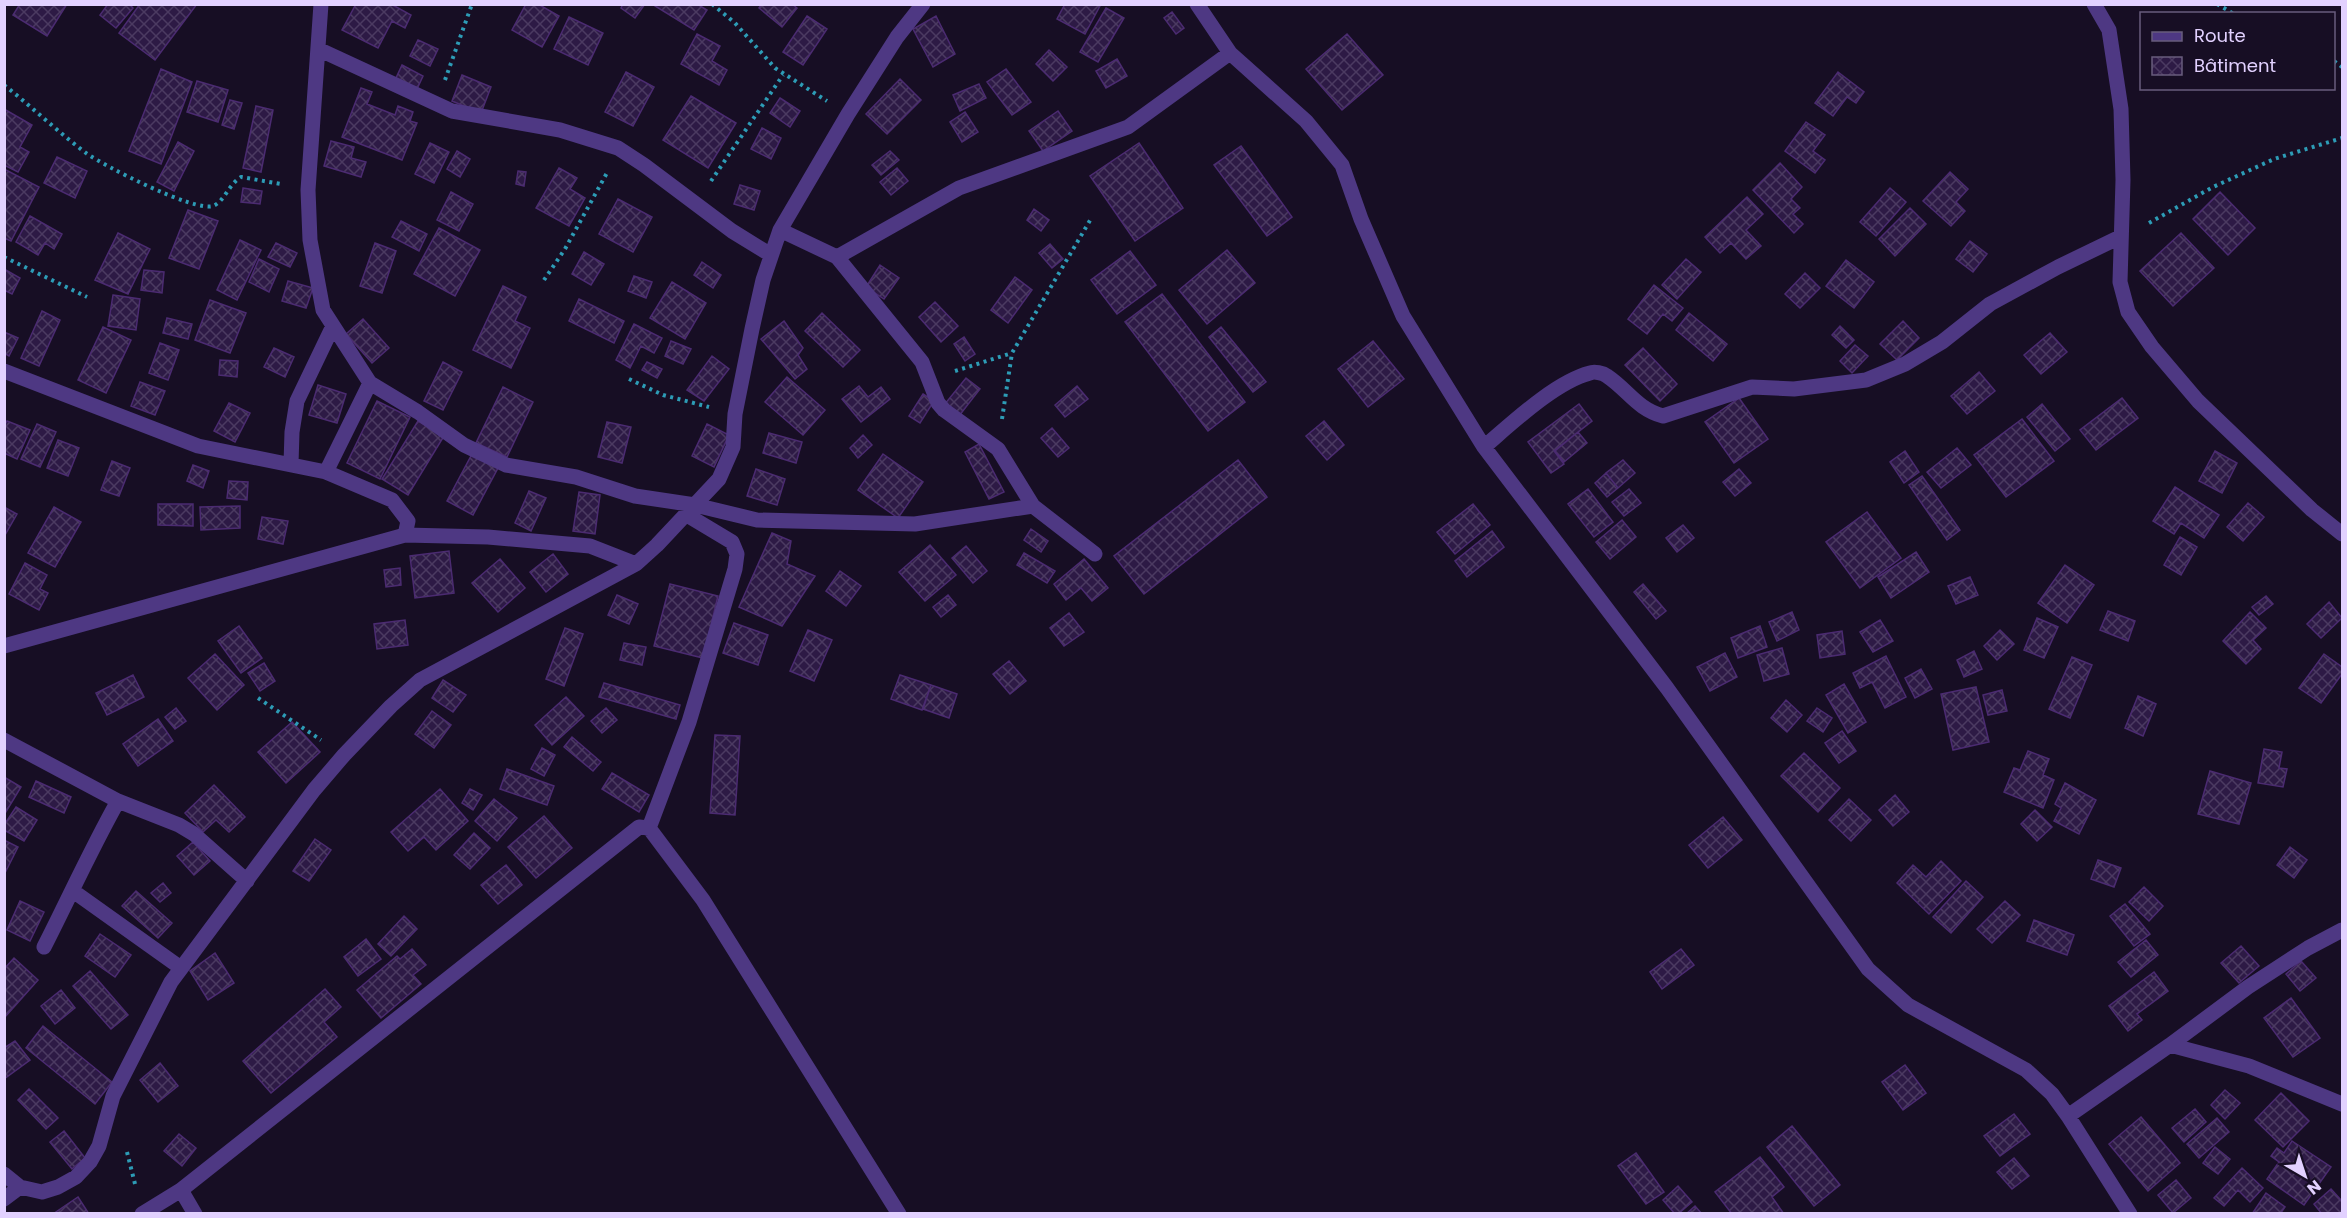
<svg xmlns="http://www.w3.org/2000/svg" width="2347" height="1218" font-family="Poppins,sans-serif">
  <defs>
    <pattern id="building-cross-hatch" width="8" height="8" patternUnits="userSpaceOnUse" patternTransform="scale(1.5)"><rect width="8" height="8" fill="#2d1a45"/><path d="M0 0l8 8M0 8l8-8" fill="none" stroke="#4b3a61"/></pattern>
  </defs>
  <rect width="100%" height="100%" fill="#170e24"/>
  <path fill="url(#building-cross-hatch)" stroke="#4b2b71" stroke-width="1.5" d="M20,4H67L47,36L13,15Z
    M108,4H129L133,8L116,28L100,15Z
    M140,4H197L155,60L119,33Z
    M356,4H391L411,15L405,28L392,21L378,48L342,30Z
    M526,4H538L559,16L542,47L512,30Z
    M623,4H645L635,18L621,8Z
    M656,4H697L707,10L694,30L655,6Z
    M762,4H792L797,8L782,27L759,8Z
    M1065,4H1101L1085,34L1057,19Z
    M1106,8L1124,18L1098,62L1080,52Z
    M1172,12L1184,28L1176,34L1164,18Z
    M807,16L827,29L803,65L783,52Z
    M936,16L955,54L933,67L913,29Z
    M569,17L603,33L588,65L554,49Z
    M697,34L720,46L712,61L727,70L719,85L681,64Z
    M1347,34L1383,75L1342,110L1306,69Z
    M418,40L438,49L430,66L410,56Z
    M1049,50L1067,67L1053,81L1036,64Z
    M1117,59L1127,76L1106,88L1096,71Z
    M402,65L423,76L417,89L396,78Z
    M161,69L192,82L161,164L129,151Z
    M1006,69L1031,102L1012,115L987,82Z
    M626,72L654,87L633,126L605,112Z
    M1838,72L1864,92L1856,103L1847,97L1833,116L1815,103Z
    M462,75L491,87L481,113L452,101Z
    M900,79L921,100L887,134L866,114Z
    M197,81L228,90L218,122L187,112Z
    M979,84L986,98L960,111L953,95Z
    M361,88L372,92L367,104L395,115L398,106L413,112L410,121L417,123L402,160L342,137Z
    M691,96L736,123L708,168L663,140Z
    M780,98L800,111L790,127L770,113Z
    M230,100L242,103L234,129L222,125Z
    M256,106L273,110L261,172L243,168Z
    M4,109L32,125L20,147L29,152L18,172L4,165Z
    M1058,111L1072,131L1043,151L1029,131Z
    M965,112L978,132L962,142L950,122Z
    M1806,122L1825,135L1813,151L1825,160L1815,173L1785,151Z
    M762,128L781,138L771,159L751,149Z
    M331,141L354,147L351,158L366,162L361,177L324,166Z
    M178,142L194,151L174,191L157,182Z
    M430,143L449,152L434,183L415,174Z
    M1139,143L1183,208L1135,241L1090,176Z
    M1241,146L1292,217L1267,236L1214,165Z
    M457,151L470,159L460,177L447,169Z
    M890,151L899,160L881,175L872,165Z
    M57,157L87,171L75,198L44,183Z
    M1780,163L1802,187L1791,199L1800,208L1793,214L1803,224L1794,233L1753,190Z
    M559,168L577,178L570,189L585,198L569,226L536,208Z
    M897,168L908,181L891,195L880,182Z
    M4,169L39,187L11,241L4,238Z
    M518,171L526,172L524,186L516,184Z
    M1950,172L1968,189L1956,202L1965,211L1951,226L1923,201Z
    M740,185L760,191L754,210L734,204Z
    M243,188L262,191L260,204L241,202Z
    M1890,188L1906,202L1876,236L1860,222Z
    M451,192L473,204L459,231L437,220Z
    M2220,192L2255,228L2228,255L2193,219Z
    M1747,197L1763,214L1746,230L1761,246L1746,259L1731,243L1720,253L1705,237Z
    M618,199L652,217L633,252L599,234Z
    M1910,208L1926,224L1895,256L1879,239Z
    M1034,209L1049,220L1041,231L1027,220Z
    M188,210L218,221L199,269L169,258Z
    M30,216L62,234L54,249L45,243L38,255L16,242Z
    M401,221L427,234L419,251L392,237Z
    M439,228L480,250L455,296L414,274Z
    M118,233L150,249L128,294L95,280Z
    M2181,233L2214,268L2173,306L2140,271Z
    M240,240L261,250L237,300L217,290Z
    M1970,241L1987,254L1973,272L1956,259Z
    M276,243L297,253L290,267L268,257Z
    M375,243L396,251L382,293L360,286Z
    M1050,244L1063,259L1052,268L1039,253Z
    M1227,250L1255,283L1207,324L1179,290Z
    M1130,251L1156,285L1117,314L1091,280Z
    M584,252L604,264L591,285L572,274Z
    M259,259L279,269L269,292L249,282Z
    M1686,259L1701,272L1677,299L1662,285Z
    M1846,260L1874,282L1854,308L1826,286Z
    M702,262L721,275L713,288L694,275Z
    M880,265L899,278L884,299L866,287Z
    M4,269L20,278L12,294L4,290Z
    M144,270L164,272L162,293L141,290Z
    M1805,273L1820,288L1800,308L1785,294Z
    M634,276L652,282L646,298L628,291Z
    M1015,277L1032,290L1008,323L991,310Z
    M288,281L313,288L306,308L282,301Z
    M672,282L706,303L685,339L650,318Z
    M1654,285L1683,308L1672,321L1663,314L1647,334L1628,319Z
    M503,286L526,297L515,321L530,328L511,368L473,350Z
    M1162,294L1245,402L1208,431L1125,322Z
    M113,295L140,299L136,330L108,326Z
    M579,299L624,321L614,343L569,321Z
    M210,300L246,313L230,353L195,340Z
    M935,302L958,326L941,342L919,317Z
    M42,311L60,320L39,366L21,358Z
    M822,313L860,350L843,367L805,331Z
    M1689,313L1727,344L1713,361L1676,330Z
    M167,318L192,324L188,339L163,333Z
    M363,319L389,348L372,363L346,334Z
    M784,321L803,348L798,355L807,369L795,379L761,339Z
    M1903,321L1919,338L1897,360L1880,344Z
    M634,324L662,338L654,353L641,346L630,368L616,360Z
    M1840,326L1854,340L1846,348L1832,335Z
    M103,327L131,340L106,393L78,380Z
    M1221,327L1266,382L1253,392L1209,337Z
    M4,332L18,338L9,356L4,353Z
    M2050,333L2067,352L2041,374L2024,355Z
    M964,337L975,354L965,361L954,344Z
    M671,341L691,349L683,364L665,356Z
    M1373,341L1404,379L1368,407L1338,369Z
    M160,343L179,350L168,380L149,373Z
    M1855,345L1868,356L1852,373L1840,361Z
    M274,348L294,357L285,377L264,367Z
    M1643,348L1677,384L1660,401L1625,365Z
    M712,356L729,369L704,401L687,390Z
    M220,360L238,361L237,377L219,375Z
    M443,362L462,372L443,410L424,401Z
    M647,362L662,369L657,378L642,370Z
    M1979,372L1995,391L1967,414L1951,396Z
    M787,377L825,410L803,435L765,402Z
    M966,378L980,389L959,416L944,405Z
    M140,382L165,391L155,415L131,406Z
    M318,385L346,394L337,423L309,415Z
    M859,386L868,397L881,387L890,399L861,422L842,399Z
    M1077,386L1088,399L1065,417L1055,405Z
    M503,387L533,402L507,457L476,443Z
    M923,394L934,401L920,423L909,416Z
    M1739,398L1768,439L1734,463L1705,422Z
    M2122,398L2138,418L2096,450L2080,430Z
    M377,401L410,417L380,479L347,463Z
    M229,403L250,413L235,442L214,431Z
    M1579,404L1592,421L1554,451L1564,464L1551,473L1528,442Z
    M2042,404L2070,439L2055,451L2027,417Z
    M2022,419L2054,461L2006,497L1974,455Z
    M7,421L30,430L17,459L4,453V426Z
    M418,421L444,436L408,495L382,479Z
    M1324,421L1344,445L1327,460L1306,436Z
    M607,422L631,427L622,463L598,457Z
    M37,424L56,432L40,467L21,459Z
    M707,424L729,435L714,467L692,456Z
    M1052,428L1069,448L1058,457L1041,438Z
    M1578,432L1587,443L1564,462L1555,451Z
    M769,433L802,442L796,463L763,453Z
    M863,435L872,445L858,458L850,448Z
    M58,440L79,448L68,476L47,468Z
    M979,444L1004,492L989,499L965,452Z
    M1957,448L1971,465L1941,488L1927,472Z
    M1905,451L1919,472L1904,483L1890,462Z
    M2215,451L2237,463L2222,493L2199,481Z
    M472,454L498,468L473,515L447,501Z
    M883,454L923,482L898,518L858,490Z
    M1238,460L1267,497L1144,594L1114,556Z
    M1623,460L1635,473L1618,488L1606,473Z
    M112,461L130,468L119,496L101,490Z
    M193,465L209,471L203,488L187,481Z
    M756,469L785,479L777,505L747,496Z
    M1739,469L1751,483L1735,496L1723,482Z
    M1606,473L1618,488L1607,497L1595,483Z
    M1922,476L1960,530L1947,540L1909,485Z
    M229,481L248,482L247,500L227,498Z
    M2175,487L2219,515L2204,538L2181,523L2174,534L2153,521Z
    M1588,489L1613,522L1594,537L1568,504Z
    M1629,489L1641,503L1624,516L1612,502Z
    M529,491L546,498L531,531L515,523Z
    M579,492L600,495L595,534L573,531Z
    M2248,503L2264,517L2243,541L2227,527Z
    M158,504H193V526L158,525Z
    M1473,504L1490,525L1455,554L1437,532Z
    M240,506V528L201,530L200,507Z
    M4,507L17,514L5,535H4Z
    M54,507L81,522L55,567L28,553Z
    M1867,512L1901,558L1860,588L1826,542Z
    M262,517L288,521L283,544L258,539Z
    M1622,520L1636,537L1610,559L1596,542Z
    M1683,525L1694,538L1677,552L1666,538Z
    M1031,529L1048,541L1041,552L1024,540Z
    M1492,531L1504,547L1467,577L1455,561Z
    M772,533L791,541L787,564L815,576L782,626L739,607Z
    M2180,537L2197,547L2181,575L2164,565Z
    M930,545L956,575L925,601L899,572Z
    M966,546L987,571L973,583L952,558Z
    M449,551L454,593L415,598L410,556Z
    M1916,552L1929,572L1891,598L1878,577Z
    M1024,553L1055,571L1047,583L1017,565Z
    M553,554L568,574L546,592L530,572Z
    M500,559L525,588L498,612L472,583Z
    M1084,559L1108,588L1092,601L1081,588L1066,600L1054,584Z
    M25,563L47,575L40,589L48,593L39,610L9,594Z
    M2065,565L2094,585L2067,623L2038,603Z
    M400,568L401,585L386,587L384,570Z
    M840,571L861,586L846,606L826,591Z
    M1970,577L1978,595L1956,604L1948,586Z
    M670,584L718,596L703,658L654,646Z
    M1643,584L1666,611L1656,619L1634,592Z
    M617,595L638,604L629,624L608,615Z
    M948,595L956,605L941,617L933,607Z
    M2266,596L2273,604L2259,615L2252,607Z
    M2329,602L2342,618L2321,638L2307,624Z
    M2108,611L2135,621L2128,641L2100,630Z
    M1792,612L1799,630L1777,641L1769,622Z
    M2250,612L2266,628L2253,640L2261,649L2246,664L2223,641Z
    M1069,613L1084,632L1064,646L1050,628Z
    M2037,618L2058,627L2044,658L2024,650Z
    M405,620L408,645L377,649L374,624Z
    M1880,620L1893,641L1873,652L1860,632Z
    M734,623L768,635L758,665L723,653Z
    M239,626L262,658L241,673L218,641Z
    M1760,626L1767,647L1738,658L1731,638Z
    M565,628L583,634L564,686L546,679Z
    M808,630L832,640L814,681L790,671Z
    M2000,630L2014,644L1997,660L1984,646Z
    M1842,631L1845,654L1820,658L1817,635Z
    M624,643L646,647L642,665L620,660Z
    M1782,648L1789,674L1764,681L1757,655Z
    M1974,651L1982,669L1964,677L1957,660Z
    M1725,653L1737,677L1710,691L1697,667Z
    M215,654L244,685L217,710L188,678Z
    M2324,654L2342,667V674L2321,703L2299,688Z
    M1886,656L1906,697L1885,708L1872,682L1860,688L1853,673Z
    M2072,657L2092,665L2070,718L2049,709Z
    M1009,661L1026,681L1010,694L993,674Z
    M264,663L275,681L260,691L248,673Z
    M1921,669L1932,689L1915,698L1905,678Z
    M133,675L144,697L107,715L96,693Z
    M900,675L931,685L922,710L891,699Z
    M443,680L466,695L453,712L432,698Z
    M604,683L680,705L676,719L599,697Z
    M1844,684L1866,722L1848,733L1826,695Z
    M931,685L957,694L949,718L923,709Z
    M1976,687L1989,742L1953,750L1941,694Z
    M2002,690L2007,711L1988,715L1983,695Z
    M2138,696L2156,704L2143,736L2125,728Z
    M566,697L584,716L552,745L535,725Z
    M1786,700L1802,715L1787,732L1771,718Z
    M176,708L186,721L175,729L165,717Z
    M606,708L617,720L602,733L591,721Z
    M1817,708L1832,718L1823,732L1807,721Z
    M432,711L451,725L434,748L415,734Z
    M158,719L173,741L138,766L123,744Z
    M292,722L320,752L286,783L258,752Z
    M1842,731L1856,751L1839,763L1825,743Z
    M715,735L740,736L735,815L710,813Z
    M572,737L601,762L593,771L564,747Z
    M542,748L555,755L544,776L531,769Z
    M2264,749L2282,752L2279,768L2287,769L2283,787L2258,783Z
    M2028,751L2049,759L2043,775L2054,780L2043,808L2004,792L2014,768L2020,770Z
    M1804,753L1840,788L1818,812L1781,776Z
    M507,769L554,786L547,805L500,789Z
    M2210,771L2251,783L2239,824L2198,814Z
    M612,773L649,795L639,812L602,789Z
    M4,777L21,787L4,815Z
    M36,781L71,797L64,813L29,797Z
    M2065,783L2096,800L2079,834L2054,821L2061,808L2055,804Z
    M214,785L245,817L229,832L216,820L203,832L185,813Z
    M440,789L468,821L436,850L424,837L408,851L391,832Z
    M470,789L482,795L473,810L462,803Z
    M1895,795L1909,812L1893,826L1879,810Z
    M494,799L517,818L497,841L475,821Z
    M1849,799L1871,820L1851,841L1829,820Z
    M16,807L37,820L24,841L4,830V825Z
    M2035,810L2052,827L2037,841L2021,824Z
    M544,816L572,848L536,878L508,847Z
    M1723,817L1742,840L1708,868L1689,845Z
    M474,833L490,848L470,869L454,855Z
    M315,839L331,850L309,881L293,871Z
    M4,840L18,847L4,875Z
    M193,842L210,861L194,875L177,856Z
    M2290,847L2307,860L2294,878L2277,865Z
    M2098,860L2121,868L2114,887L2091,879Z
    M1941,861L1961,881L1929,914L1897,883L1913,865L1926,877Z
    M506,865L522,885L498,904L481,885Z
    M1966,881L1983,897L1951,933L1933,917Z
    M163,883L171,893L160,902L151,893Z
    M2144,887L2163,906L2149,921L2129,902Z
    M136,891L172,923L158,938L122,906Z
    M20,901L44,912L30,941L7,930Z
    M2005,901L2020,915L1992,943L1977,929Z
    M2125,904L2150,934L2134,946L2110,916Z
    M404,916L417,929L391,956L378,944Z
    M2034,920L2074,935L2067,955L2027,941Z
    M100,934L131,955L115,977L85,956Z
    M366,939L381,959L358,976L344,957Z
    M2146,940L2158,955L2131,977L2118,962Z
    M2241,946L2259,966L2239,983L2221,963Z
    M412,949L426,965L413,975L421,984L381,1018L357,990L397,956L400,959Z
    M1681,949L1694,965L1662,989L1650,972Z
    M215,953L234,983L208,1000L190,971Z
    M14,958L38,980L5,1017L4,969Z
    M2301,961L2316,978L2300,991L2286,974Z
    M90,971L128,1015L111,1029L73,986Z
    M2154,972L2168,991L2137,1014L2142,1020L2128,1031L2109,1006Z
    M325,989L341,1007L324,1022L337,1037L271,1093L243,1061Z
    M61,990L75,1008L55,1024L41,1006Z
    M2291,998L2320,1038L2293,1057L2264,1018Z
    M43,1026L112,1082L95,1104L26,1048Z
    M15,1041L30,1060L4,1079V1048Z
    M160,1063L178,1086L158,1102L140,1080Z
    M1905,1065L1926,1093L1903,1110L1882,1082Z
    M29,1089L58,1118L46,1129L18,1100Z
    M2225,1090L2240,1103L2225,1119L2211,1105Z
    M2281,1093L2309,1121L2283,1147L2255,1120Z
    M2195,1109L2206,1122L2184,1142L2172,1128Z
    M2014,1114L2030,1134L2000,1156L1984,1136Z
    M2141,1117L2180,1163L2148,1191L2109,1144Z
    M2217,1118L2229,1132L2199,1158L2187,1144Z
    M1792,1126L1840,1185L1814,1206L1767,1147Z
    M64,1131L85,1158L72,1169L50,1142Z
    M179,1134L196,1148L182,1166L164,1151Z
    M2292,1141L2331,1167L2304,1205L2267,1179L2279,1162L2271,1156L2277,1148L2284,1153Z
    M2215,1147L2230,1159L2218,1174L2203,1163Z
    M1636,1153L1664,1192L1646,1204L1618,1166Z
    M1760,1157L1784,1187L1772,1197L1784,1214H1732L1715,1192Z
    M2014,1158L2029,1176L2012,1189L1997,1172Z
    M2242,1168L2263,1188L2250,1202L2238,1190L2224,1206L2214,1198Z
    M2176,1180L2191,1198L2173,1213L2158,1195Z
    M1678,1186L1692,1202L1678,1214H1675L1663,1200Z
    M2331,1189L2342,1201V1214H2322L2314,1204Z
    M2266,1193L2285,1207L2280,1214H2252Z
    M78,1197L89,1214H53Z
    M1695,1206L1702,1214H1686Z"/>
  <g fill="none" stroke-linecap="round" stroke-linejoin="round">
    <path stroke="#2d9cb6" stroke-width="4" stroke-dasharray="3 4.5" stroke-linecap="butt" d="M712,4L735,23L775,68L827,101
      M2217,4L2234,14
      M2334,61L2342,67
      M445,80L472,4
      M4,85C32,107 58,132 86,153C104,166 194,212 213,206C225,201 228,185 241,177L281,184
      M711,181L783,75
      M2149,223L2213,187L2274,159L2342,138
      M4,257L87,297
      M544,280L565,249L608,171
      M955,371L1012,353
      M629,379L663,395L709,407
      M1002,419L1012,353L1092,217
      M258,698L321,740
      M127,1152L136,1188"/>
    <path stroke="#4e3883" stroke-width="15" d="M321,4L308,190L310,240L323,310L370,383L418,412L464,445L506,465L576,477L635,496L695,505L757,520L915,524L1033,506L1095,554
      M1197,4L1230,53L1306,121L1342,165L1361,219L1403,316L1484,447L1667,688L1868,969L1908,1005L2026,1070L2052,1094L2068,1116L2130,1214
      M2094,4L2109,30L2121,109L2123,180L2120,282L2128,312L2152,347L2198,401L2312,510L2342,534
      M318,49L452,111L560,130L618,148L644,165L732,231L771,255
      M780,230L837,257L959,188L1128,127L1230,53
      M837,257L922,362L938,403L944,410L998,449L1033,506
      M4,371L198,446L326,472L392,500L408,521L405,535
      M1484,447C1511,424 1555,382 1590,373C1594,371 1603,373 1607,376C1628,390 1637,409 1663,416L1752,387L1794,389L1866,380L1905,364L1942,342L1990,304L2058,267L2120,237
      M291,464L292,432L297,401L333,326
      M326,472L370,383
      M687,515L732,542L737,554L735,569L689,722L649,828L703,900L899,1214
      M4,646L405,535L488,537L590,546L636,564
      M4,740L118,801L179,825L194,834L247,881
      M73,891L181,968
      M2342,930L2308,948L2248,987L2170,1045L2249,1066L2342,1104
      M44,947C69,898 91,849 118,801
      M2068,1116L2170,1045
      M4,1174L20,1187
      M181,1190L195,1214
      M4,1199L20,1187L42,1192L58,1187L76,1177L90,1162L99,1146L113,1096L171,982L314,790L344,755L391,706L420,680L636,564L657,545L719,479L733,447L735,414L752,329L763,280L780,230L848,114L897,37L923,4
      M142,1214L181,1190L639,827L649,828"/>
  </g>
  <rect width="2347" height="1218" fill="none" stroke="#e2d1ff" stroke-width="12"/>
  <rect x="2140" y="12" width="195" height="78" fill="#170e24" stroke="#685c7c" stroke-width="1.5"/>
  <rect x="2152" y="32" width="30" height="9" fill="#4e3883" stroke="#685c7c" stroke-width="1.5"/>
  <text x="2194" y="42" font-size="18" fill="#e2d1ff">Route</text>
  <rect x="2152" y="57" width="30" height="18" fill="url(#building-cross-hatch)" stroke="#685c7c" stroke-width="1.5"/>
  <text x="2194" y="72" font-size="18" fill="#e2d1ff">Bâtiment</text>
  <g transform="translate(2305 1176) rotate(141)" stroke="#170e24" stroke-width="4.5" paint-order="stroke">
  <path d="M0-4.5L10 22L0 15L-10 22Z" fill="#e2d1ff"/>
  <text y="-9" font-size="16" font-weight="bold" text-anchor="middle" fill="#e2d1ff">N</text>
  </g>
</svg>
